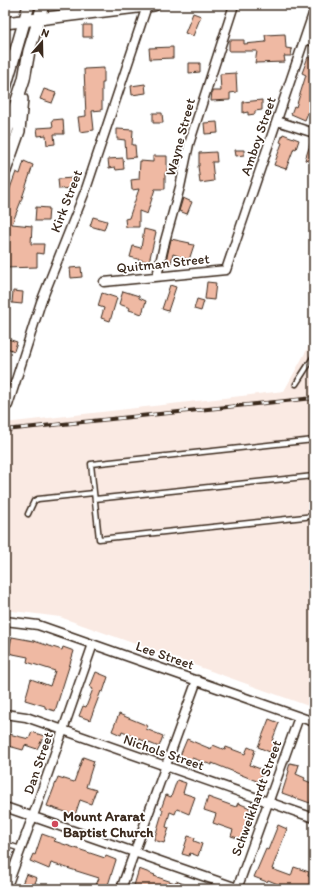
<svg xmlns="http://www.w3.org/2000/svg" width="319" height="894" font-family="Itim,sans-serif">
  <rect width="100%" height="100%" fill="#fff"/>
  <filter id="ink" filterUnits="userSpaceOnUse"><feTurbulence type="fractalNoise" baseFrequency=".025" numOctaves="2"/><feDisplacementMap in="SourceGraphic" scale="8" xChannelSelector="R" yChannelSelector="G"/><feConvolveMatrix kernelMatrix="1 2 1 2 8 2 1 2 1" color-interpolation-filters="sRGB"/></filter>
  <g filter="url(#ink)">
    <path fill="#faeae3" d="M314,337V708L60,617L5,610V423L284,391Z"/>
    <path fill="#efb9a3" stroke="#3b2a1e" d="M193,13L201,16L193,36L185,33Z
      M83,25H92V37H83Z
      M285,34L286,48L292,49L291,56H284L285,62L255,63L257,51H229V40H244V44L266,42L265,35Z
      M173,47V58L150,59L149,48Z
      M308,57L314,60V71L309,86L314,88V98L305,120L291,114L294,106L296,107L306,75L302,73Z
      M189,63H200V72L189,73Z
      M104,68V83H102V110L92,111L94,130L80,132L78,117L86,116L84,69Z
      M236,73L237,92L230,93V100L211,101L212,91H221L220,74Z
      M145,84L146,93L132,95L131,86Z
      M44,89L56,93L52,103L40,99Z
      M262,100V110L255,111V114L248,115V112L243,113V102Z
      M153,113H162L163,123H153Z
      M63,119L64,134H54L55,144L47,145L46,135L38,136L37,128L53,127L52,120Z
      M217,122L218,133L205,134L204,123Z
      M117,129L133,130L132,145H135L136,157L126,158L125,140L117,139Z
      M283,134L299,140L296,149L294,148L286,169L274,165L282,143L280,142Z
      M312,138H314V163L305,160Z
      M235,150H244V155L236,156Z
      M216,152L217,162H212L214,181L200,183L198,166H199V153Z
      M153,156H167V173H165V189H155L147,214L139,211V227H126L125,219L129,218L139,189L132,190L131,180L139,179L140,161L153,162Z
      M123,158L124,169L116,170L115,167L109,168L108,159Z
      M24,161L33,165L21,201L12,224L32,226L31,244H44L43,254L37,253V267L5,268V202L16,172L20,174Z
      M74,178V188L59,189L58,179Z
      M183,198L192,202L187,214L179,211Z
      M36,207L49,208L48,221H35Z
      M93,217L107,221L104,230L90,226Z
      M144,229L156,232L149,262L130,257L133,246L141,248Z
      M171,239L190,243L189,244L194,245L189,260L173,254L170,267L165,266Z
      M81,267L82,277L71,278L70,268Z
      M207,282L216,283L214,300L205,299Z
      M170,285L176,287L168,311L162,309Z
      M13,291L23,292L22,304L12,303Z
      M123,291L139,296V298L146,301L142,314L129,310L130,308L119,304Z
      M102,293L117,298L110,321L101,318L104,308L98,306Z
      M197,299L204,301L201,311L194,309Z
      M5,338L17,342L14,351L5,347Z
      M12,637L34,641L62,650L63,647L74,651L55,711L45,708V706L25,700L31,679L50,686L55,671L27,662L28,657L8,653Z
      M96,672L108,677L103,692L101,691L90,720L79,716L83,706L86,707L93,689L90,687Z
      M119,714L148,726L146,729L163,736L159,747L122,732L121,735L112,731Z
      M269,719L279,723L272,741L276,742L272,753L258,747Z
      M32,732L44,736L37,749L25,745L23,750L5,745V733L29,739Z
      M187,739L211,749L213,745L225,750L226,747L245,754L248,747L255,750L250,765L263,770L259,782L212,763V765L192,758L190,763L179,758Z
      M83,757L94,761L86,787L96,790L91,804L80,800L75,815L47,806L58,777L74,782Z
      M290,763L299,765L296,774L305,778L304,780L314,784V793L310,803L282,793L289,771L288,770Z
      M177,780L186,783L183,793L195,797L189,814L177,809L175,814L170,812L166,827L169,828L164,843L154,840L163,810L161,809L166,795L171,797Z
      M208,797L236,807L238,803L250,808L247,817L251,818L244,840L231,836L233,830L213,823L216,814L204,810Z
      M278,825L287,829L272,869L291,876L294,867L309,872L308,876L314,878V889H290L268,880L267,882L254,877L266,849L268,850Z
      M42,834L56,839L54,841L105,858L106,856L116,860L107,888L96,885L99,878L51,863L49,869L30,861L33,854L35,855Z
      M188,836L195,838L194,841L202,844L198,856L190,853L189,856L182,854Z
      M139,869L155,875L154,876L175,883L176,881L196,889H133Z
      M26,874L37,878L35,883L50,889H20Z"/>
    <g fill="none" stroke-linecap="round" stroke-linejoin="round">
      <g stroke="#3b2a1e" stroke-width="7">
        <path id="service" d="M296,384L314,356
          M314,440L91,464L99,539L314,516
          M95,499L314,476
          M28,514L34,501L38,499L94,493
          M5,844L21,849"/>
      </g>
      <g stroke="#3b2a1e" stroke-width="11">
        <path id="minor" d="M305,39L314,42
          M277,121L314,133
          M157,276L165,241L180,187L189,144L234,5
          M104,282L226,270L314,11
          M8,405L41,302L86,189L147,6
          M5,621L38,625L314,722
          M5,714L26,717L314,818
          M5,807L240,889
          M6,889L33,816L93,644
          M121,889L197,680
          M237,889L299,717"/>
      </g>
      <g stroke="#3b2a1e" stroke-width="14">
        <path id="secondary" d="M5,23L154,5
          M5,88L29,5
          M5,137L24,79L29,51L43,5
          M5,171L19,131L22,99"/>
      </g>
      <use href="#service" stroke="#fff" stroke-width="4"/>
      <use href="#minor" stroke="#fff" stroke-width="8"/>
      <use href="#secondary" stroke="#fff" stroke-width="11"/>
      <g stroke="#3b2a1e" stroke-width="4">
        <path id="rail" d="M5,430L314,398"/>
      </g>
      <use href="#rail" stroke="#fff" stroke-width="2.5" stroke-dasharray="8" stroke-linecap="butt"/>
    </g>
  </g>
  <circle fill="#d1495b" stroke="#fff" stroke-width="1.5" cx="55" cy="824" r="4"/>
  <g text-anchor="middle" stroke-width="3.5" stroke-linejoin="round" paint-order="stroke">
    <g font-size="14" fill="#3b2a1e" stroke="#fff">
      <text transform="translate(258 136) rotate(-71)" y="5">Amboy Street</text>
      <text transform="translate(180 137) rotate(-75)" y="5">Wayne Street</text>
      <text transform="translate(66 201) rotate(-69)" y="5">Kirk Street</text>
      <text transform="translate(163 263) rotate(-6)" y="5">Quitman Street</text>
      <text transform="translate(165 655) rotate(19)" y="5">Lee Street</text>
      <text transform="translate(164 752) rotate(19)" y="5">Nichols Street</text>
      <text transform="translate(38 763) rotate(-71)" y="5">Dan Street</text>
      <text transform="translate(256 798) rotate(-70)" y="5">Schweikhardt Street</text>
    </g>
    <g font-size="14" font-weight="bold" fill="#3b2a1e" stroke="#fff" text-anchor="start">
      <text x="63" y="821">Mount Ararat<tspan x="63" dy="16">Baptist Church</tspan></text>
    </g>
  </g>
  <rect width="319" height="894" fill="none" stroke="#fff" stroke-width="20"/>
  <rect x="10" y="10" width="299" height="874" fill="none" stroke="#3b2a1e" stroke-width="1.5" filter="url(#ink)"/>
  <g transform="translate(42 42) rotate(20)" stroke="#ffffff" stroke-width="3" paint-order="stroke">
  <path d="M0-3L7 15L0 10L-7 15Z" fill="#3b2a1e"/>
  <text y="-6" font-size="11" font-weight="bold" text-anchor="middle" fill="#3b2a1e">N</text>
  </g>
</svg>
